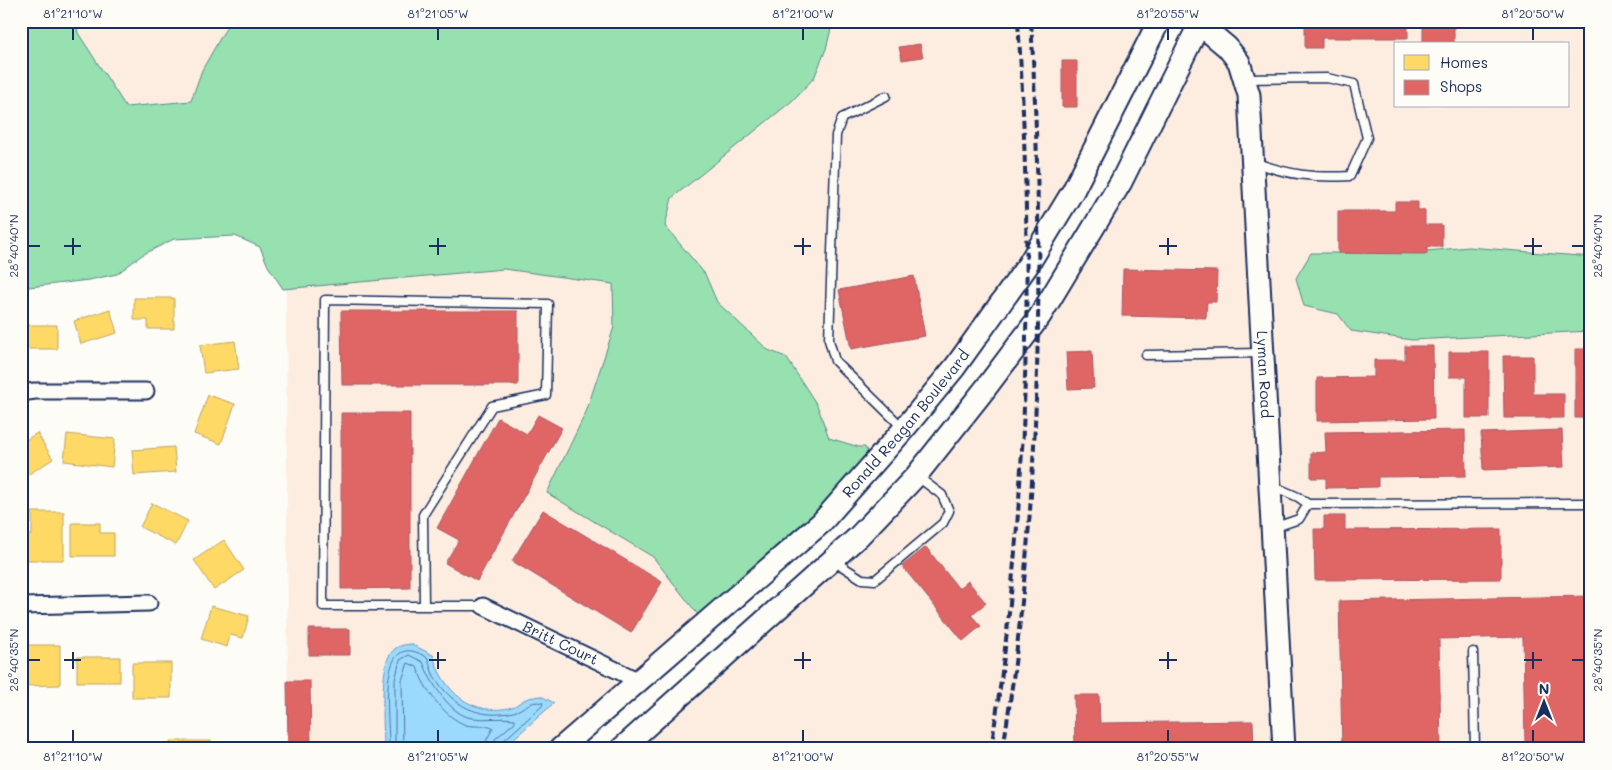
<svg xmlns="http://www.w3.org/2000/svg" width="1612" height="770" font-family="Mali,sans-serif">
  <rect width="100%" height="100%" fill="#fdfcf7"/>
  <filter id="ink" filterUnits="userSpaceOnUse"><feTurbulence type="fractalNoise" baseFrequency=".02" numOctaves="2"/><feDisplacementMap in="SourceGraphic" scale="10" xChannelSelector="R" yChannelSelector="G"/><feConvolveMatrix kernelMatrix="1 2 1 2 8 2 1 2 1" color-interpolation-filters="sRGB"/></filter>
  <g filter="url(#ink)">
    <path fill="#fdede1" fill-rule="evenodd" d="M76,21H230L202,70L192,101L126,107L78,33Z
      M833,21H1149L1065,185L1020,259L949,360L869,455L859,447L829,438L817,405L786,357L768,350L717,302L705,274L665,226L672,198L792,101L814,78L826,49Z
      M1211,21H1591V257L1469,247L1406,253H1311L1304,306L1338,314L1548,332L1591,331V749H1293L1258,94ZM1396,44H1568V106H1396Z
      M1202,40L1221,55L1231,68L1240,97L1275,749H635L680,711L863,546L923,482Z
      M504,269L613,284L614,327L586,412L547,493L653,557L699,616L638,669L478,593L471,612L621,684L544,749H502L553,703L525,699L514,707L499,709L472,707L451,690L438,673L433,655L398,646L389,655L384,678V749H288L286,288Z"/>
    <path fill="#97e0b0" stroke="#598887" d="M21,21H76L78,33L126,107L191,101L202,70L230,21H833L826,49L814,78L792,101L672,198L665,226L705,274L717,302L768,350L786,357L817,405L829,438L859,447H865L869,455L815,515L699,616L653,557L547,493L586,412L614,327L613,284L504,269L283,289L268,266L260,247L235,236L174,239L142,255L117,274L89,280L21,288Z
      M1469,247L1591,257V331L1412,340L1351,331L1338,314L1304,306L1296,278L1311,253H1406Z"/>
    <path fill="#9bdafd" stroke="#6896bd" d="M411,644L433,655C443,691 472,718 513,707C517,705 521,701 526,699C530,697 536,697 541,696L554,703L502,749H384C384,728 379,668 391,653C396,646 402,645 411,644Z"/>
    <path fill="#ffd966" stroke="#bba664" d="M134,298H174V329H148V320H134Z
      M110,309L117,333L81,344L74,321Z
      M21,325H57V349H21Z
      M235,341L239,369L204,373L200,345Z
      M208,395L235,404L221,444L194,434Z
      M37,433L53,459L21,479V443Z
      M67,434L115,439L112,467L64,461Z
      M174,447L176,472L134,475L132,450Z
      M152,503L188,521L176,545L140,527Z
      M32,512H64V560H21V535H32Z
      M72,523H100V533H114V556H72Z
      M224,540L244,570L214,590L194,560Z
      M211,606L249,616L243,638L230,635L227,647L201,639Z
      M21,645H60V685L21,686Z
      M77,657H120V682H77Z
      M132,663H171V698H132Z
      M170,741H211V749H170Z
      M231,743H257V749H231Z"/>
    <path fill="#e06666" stroke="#a55664" d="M1305,21H1408V38H1322V48H1305Z
      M1423,21H1454V44H1423Z
      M920,44L923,57L902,60L899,47Z
      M1062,61H1077V107H1062Z
      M1395,202H1418V210H1425V225H1442V247H1427V254L1338,253V211H1395Z
      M1123,269L1217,271L1216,302H1207L1206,318L1122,316Z
      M914,276L925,336L851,349L839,290Z
      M341,311H518V385H342Z
      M1405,346H1433L1434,419L1317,421V378L1374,377V360H1405Z
      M1575,349H1591V418H1575Z
      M1092,351L1094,388L1068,389L1066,352Z
      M1449,352H1489V418H1466V377H1449Z
      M1503,356H1533V394H1564V418H1504Z
      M341,413H410V588L341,589Z
      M538,415L562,428L477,581L445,563L459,540L437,528L498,418L527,434Z
      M1465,430L1466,476L1378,477V487L1326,488V478H1311V453L1326,452L1325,432Z
      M1562,430L1564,467L1483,470L1481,433Z
      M543,510L662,582L631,633L512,561Z
      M1324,516H1345V530L1501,529V579L1315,580L1314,529H1324Z
      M926,547L959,589L968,581L986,603L971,615L981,626L963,641L902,566Z
      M1591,596V743L1525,745L1523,637L1439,639L1441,749H1342L1339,601Z
      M309,629H350V655H309Z
      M287,681H310L311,747L326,749H288Z
      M1074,695H1099L1100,723L1253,721L1254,749H1075Z"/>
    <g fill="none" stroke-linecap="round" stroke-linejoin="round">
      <path stroke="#4e739e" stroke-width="1" d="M389,749C390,720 374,624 428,658C430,664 431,671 434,676C452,706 479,720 514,712C524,709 531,699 543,703L542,706L501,743L499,749
        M395,749V680L400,660L409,655L423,662C430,681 450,715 472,718C486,720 502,717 515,719V722L495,739L493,749
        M403,749L402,680L408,663L417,667C424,689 444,717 466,725C475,727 485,725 493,728L487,739L485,749"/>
      <g stroke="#1b2f5e" stroke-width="11">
        <path id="lane" d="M1246,79L1327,78L1354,84L1367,138L1350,176C1314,178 1288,175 1254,162
          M886,96L842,118L836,135L829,340L835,361L903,428
          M1146,355L1261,353
          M1273,486L1298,497L1308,504L1591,503
          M1273,528L1299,519L1308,504
          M834,561L862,579L875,580L943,523L949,511L942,495L918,477
          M424,606L423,515L492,406L546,395L548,304L325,300L323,606H483
          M1473,652L1475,749"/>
      </g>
      <g stroke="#1b2f5e" stroke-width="19">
        <g id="street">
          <path d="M21,393L35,391H146"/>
          <path d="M21,606L149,603"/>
          <path id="s1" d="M483,606L639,681"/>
        </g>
      </g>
      <g stroke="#1b2f5e" stroke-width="25">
        <g id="secondary">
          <path id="s2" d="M1196,21L1227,47L1239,62L1249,95L1284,749"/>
          <path id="s3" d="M560,749L821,523L904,429L955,367L1028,265L1073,191L1159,21"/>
          <path d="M621,749L858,537L916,476L985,389L1040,316L1121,182L1201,21"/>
        </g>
      </g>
      <use href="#lane" stroke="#fdfcf7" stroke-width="8"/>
      <use href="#street" stroke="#fdfcf7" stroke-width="15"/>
      <use href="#secondary" stroke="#fdfcf7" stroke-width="21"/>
      <path stroke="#1b2f5e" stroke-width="4" stroke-dasharray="8 4" stroke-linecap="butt" d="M991,749C1029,508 1034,264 1018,21
        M1003,749C1041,505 1045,267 1031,21"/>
    </g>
  </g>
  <path fill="none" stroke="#1b2f5e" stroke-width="2" d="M73,28V40M438,28V40M803,28V40M1168,28V40M1533,28V40M73,238V255M438,238V255M803,238V255M1168,238V255M1533,238V255M28,246H40M64,246H81M429,246H446M794,246H811M1159,246H1177M1524,246H1542M1572,246H1584M73,652V669M438,652V669M803,652V669M1168,652V669M1533,652V669M28,660H40M64,660H81M429,660H446M794,660H811M1159,660H1177M1524,660H1542M1572,660H1584M73,730V742M438,730V742M803,730V742M1168,730V742M1533,730V742"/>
  <g text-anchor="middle" stroke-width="5" stroke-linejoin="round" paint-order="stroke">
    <g font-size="15" fill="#1b2f5e" stroke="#fdfcf7">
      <text dy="5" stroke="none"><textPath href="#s2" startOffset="374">Lyman Road</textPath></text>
      <text dy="5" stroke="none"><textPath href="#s3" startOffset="476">Ronald Reagan Boulevard</textPath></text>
      <text dy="5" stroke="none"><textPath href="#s1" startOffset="86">Britt Court</textPath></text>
    </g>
  </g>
  <rect width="1612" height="770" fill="none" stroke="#fdfcf7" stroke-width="55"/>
  <rect x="1394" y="42" width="175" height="65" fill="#fdfcf7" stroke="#a3aaba"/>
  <rect x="1404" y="55" width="25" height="15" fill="#ffd966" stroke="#a3aaba"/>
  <text x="1440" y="68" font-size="15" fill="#1b2f5e">Homes</text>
  <rect x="1404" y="80" width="25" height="15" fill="#e06666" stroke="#a3aaba"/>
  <text x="1440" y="92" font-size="15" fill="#1b2f5e">Shops</text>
  <g transform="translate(1544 702)" stroke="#fdfcf7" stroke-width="4" paint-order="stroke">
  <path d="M0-4L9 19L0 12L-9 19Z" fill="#1b2f5e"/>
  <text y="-8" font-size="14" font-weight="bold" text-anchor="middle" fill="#1b2f5e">N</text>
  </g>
  <rect x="28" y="28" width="1556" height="714" fill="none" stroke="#1b2f5e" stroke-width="2"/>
  <g font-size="12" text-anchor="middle" fill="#1b2f5e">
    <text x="73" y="18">81°21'10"W</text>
    <text x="438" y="18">81°21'05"W</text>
    <text x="803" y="18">81°21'00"W</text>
    <text x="1168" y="18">81°20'55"W</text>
    <text x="1533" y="18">81°20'50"W</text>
    <text transform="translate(14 246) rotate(-90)" y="4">28°40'40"N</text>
    <text transform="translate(1598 246) rotate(-90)" y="4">28°40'40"N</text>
    <text transform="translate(14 660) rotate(-90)" y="4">28°40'35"N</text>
    <text transform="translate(1598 660) rotate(-90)" y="4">28°40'35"N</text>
    <text x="73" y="761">81°21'10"W</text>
    <text x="438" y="761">81°21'05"W</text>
    <text x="803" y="761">81°21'00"W</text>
    <text x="1168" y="761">81°20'55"W</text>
    <text x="1533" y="761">81°20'50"W</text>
  </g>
</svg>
